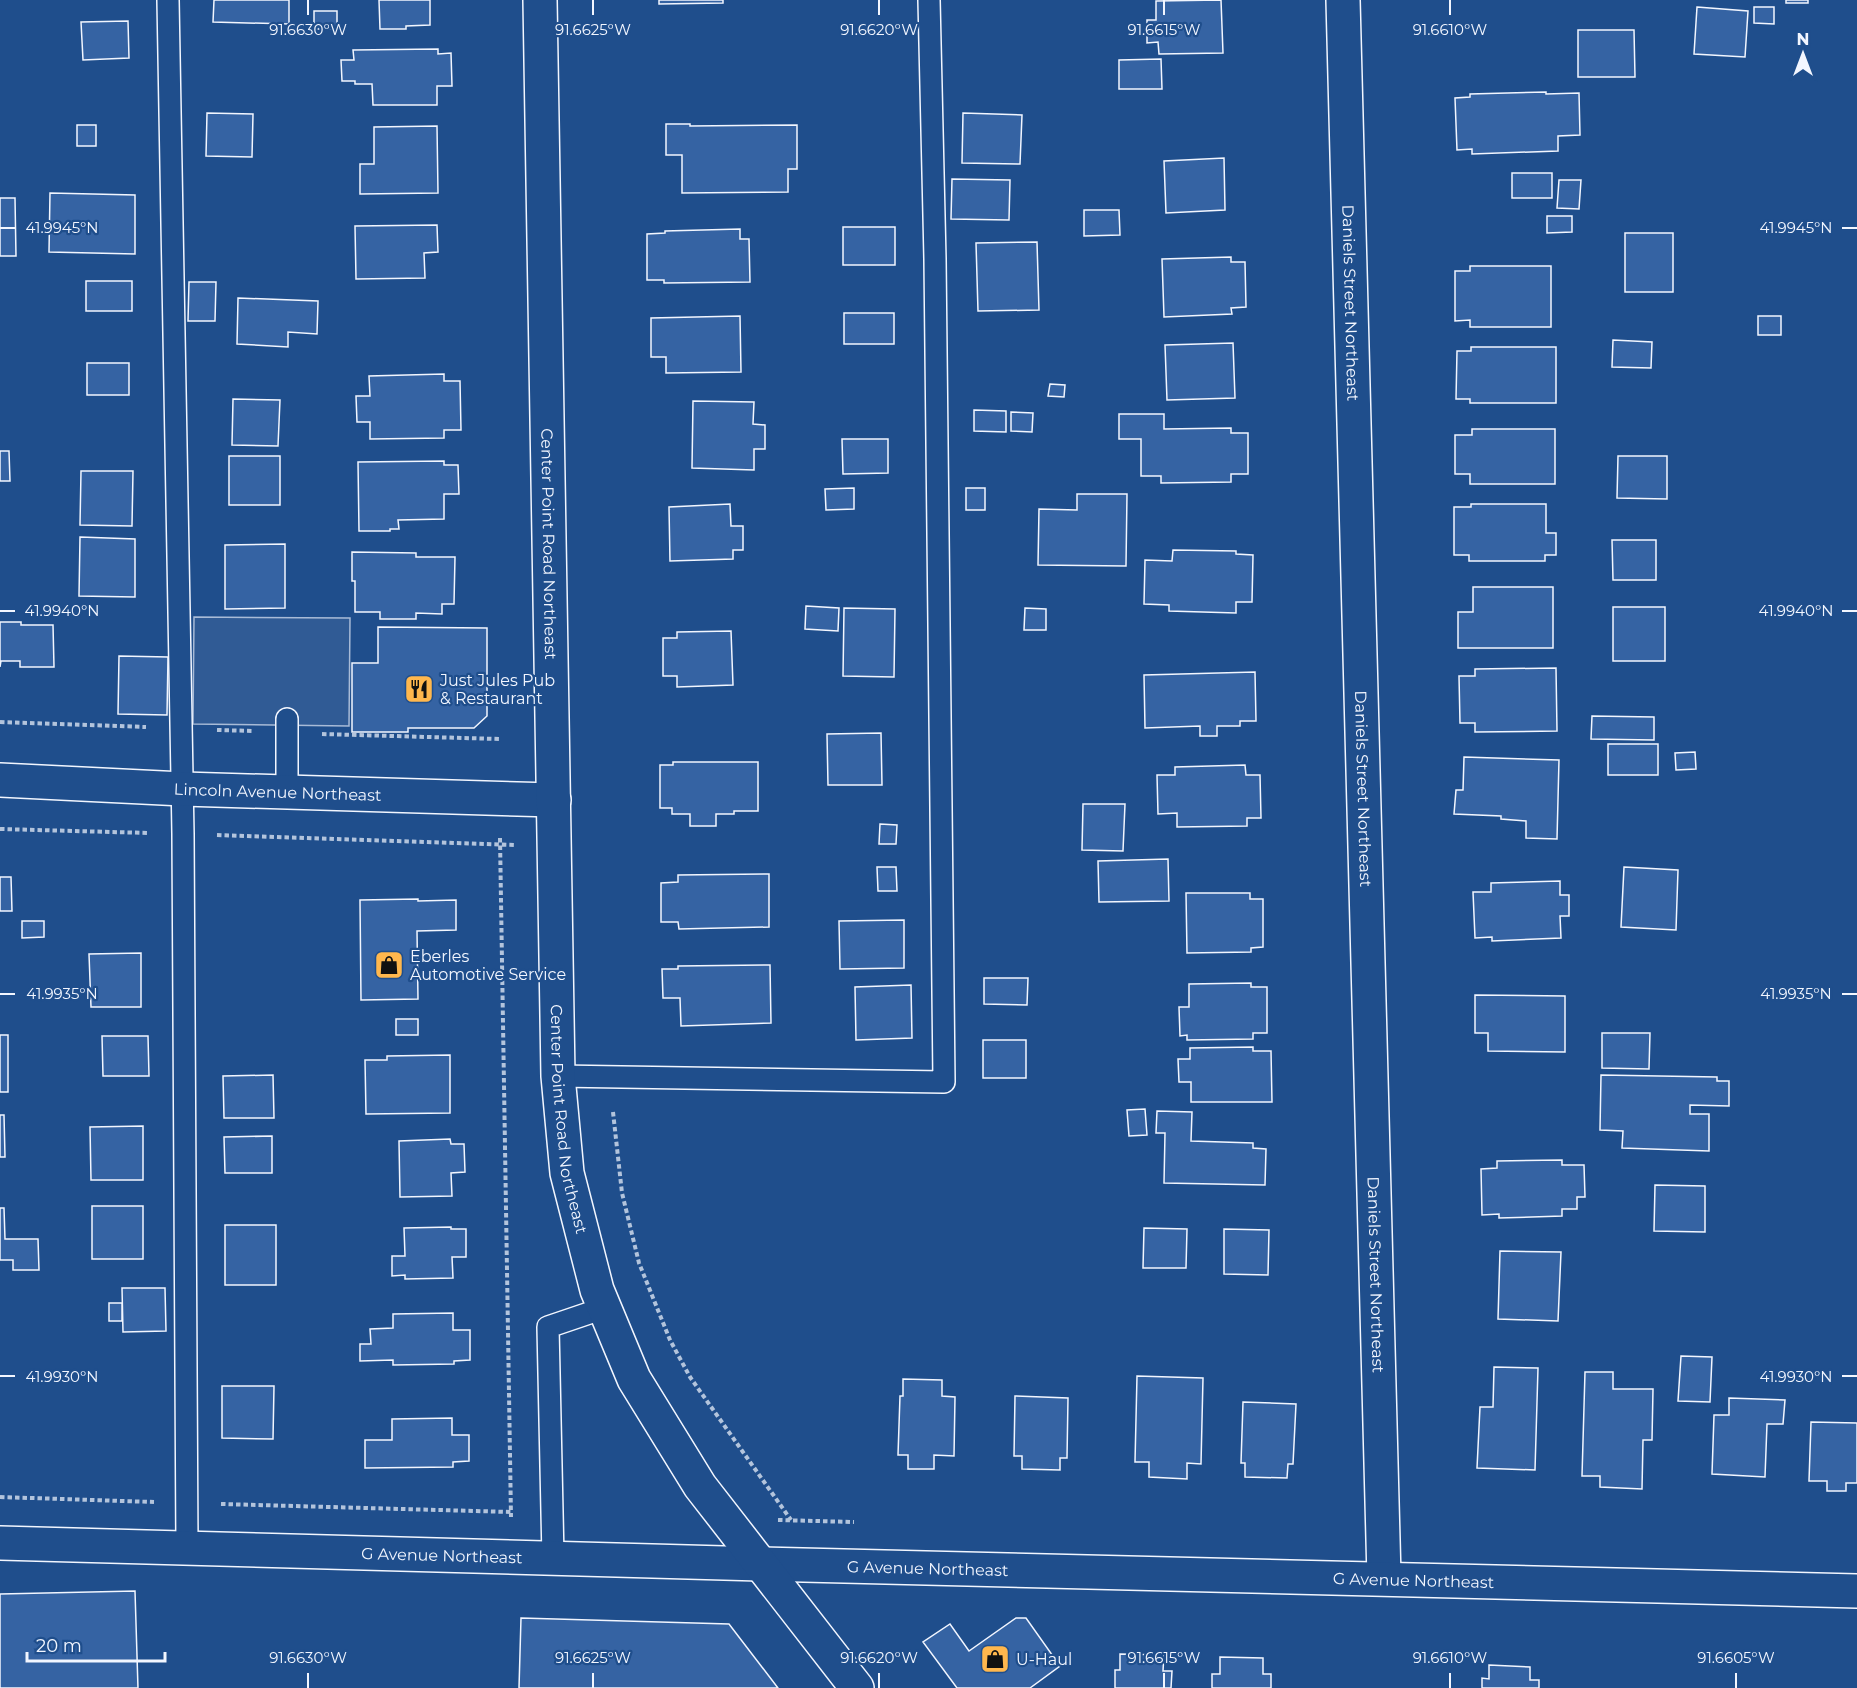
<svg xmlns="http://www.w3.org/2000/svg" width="1857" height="1688" font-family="Montserrat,sans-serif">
  <rect width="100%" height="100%" fill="#1f4e8c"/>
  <path fill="#305b95" stroke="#a8bbd7" stroke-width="1.5" d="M194,617L350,618L349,726L193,724Z"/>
  <path fill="#3563a3" stroke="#f2f6ff" stroke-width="1.5" d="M214,0H289V24L213,22Z
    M379,0H430V25L406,26V29H380Z
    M659,0H723V3L659,4Z
    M1221,0L1223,53L1159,54L1158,42L1147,43V20H1156V1Z
    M1786,0H1808V3H1786Z
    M1697,7L1748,11L1745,57L1694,54Z
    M1754,7H1774V24L1754,23Z
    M314,11H337V29H314Z
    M128,21L129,58L83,60L81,22Z
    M1578,30H1634L1635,77H1578Z
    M438,49V54L451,53L452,86H437V105H373L372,84H355V81H342L341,60H354L353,50Z
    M1161,59L1162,89H1119V60Z
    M1546,92V94L1579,93L1580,135L1558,136V151L1472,154V149L1457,150L1455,98L1470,97V94Z
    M207,113L253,114L252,157L206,156Z
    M963,113L1022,115L1020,164L962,163Z
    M666,124H690V126L797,125V169H788V192L682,193V155H666Z
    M77,125H96V146H77Z
    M437,126L438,193L360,194V164H374V127Z
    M1224,158L1225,210L1166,213L1164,161Z
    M1512,173H1552V198H1512Z
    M952,179L1010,180L1009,220L951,219Z
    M1559,180H1581L1579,209L1557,208Z
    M50,193L135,195V254L49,252Z
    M0,198H15L16,256H0Z
    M1084,210H1119L1120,235L1084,236Z
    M1547,216H1572V232L1547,233Z
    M437,225L438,252L424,253L425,278L356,279L355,226Z
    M843,227H895V265H843Z
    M740,229V239H749L750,282L664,283V280H647V234L665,233V231Z
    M1625,233H1673V292H1625Z
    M1037,242L1039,310L978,311L976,243Z
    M1231,257V262H1245L1246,307L1231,308L1232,314L1164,317L1162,259Z
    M1470,266H1551V327H1470V320L1455,321V271H1470Z
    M86,281H132V311H86Z
    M189,282H216L215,321H188Z
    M238,298L318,301L317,334L288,332V347L237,344Z
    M844,313H894V344H844Z
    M740,316L741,372L666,373V357H651V318Z
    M1758,316H1781V335H1758Z
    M1613,340L1652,342L1651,368L1612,367Z
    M1233,343L1235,398L1167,400L1165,345Z
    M1471,347H1556V403H1470V399H1456L1457,351H1471Z
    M87,363H129V395H87Z
    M444,374V381H460L461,430H444V438L370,439V422H357L356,396H370L369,376Z
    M1050,384L1065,385L1064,397L1048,396Z
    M233,399L280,400L278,446L232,445Z
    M693,401L754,402L753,424L765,425V449H754V470L692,468Z
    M974,410L1006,411V432L974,431Z
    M1011,412L1033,413L1032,432L1011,431Z
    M1119,414H1164V429L1231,428V433H1248V474H1231V482L1161,483V476H1141V439H1119Z
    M1472,429H1555V484H1470V474H1455V435H1472Z
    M842,439H888V473L843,474Z
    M0,451H9L10,481H0Z
    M229,456H280V505H229Z
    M1618,456H1667V499L1617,498Z
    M444,461V465H458L459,494H444V519L398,520L399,529H390V531H359L358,462Z
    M81,471H133L132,526L80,525Z
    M854,488V509L826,510L825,489Z
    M966,488H985V510H966Z
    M1077,494H1127L1126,566L1038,565L1039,509L1077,510Z
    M730,504L731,526H743V550H733V559L670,561L669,507Z
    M1471,504H1546V533H1556V555H1545V561H1469V555H1454V507H1471Z
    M80,537L135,539V597L79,596Z
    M1612,540H1656V580H1613Z
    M285,544V608L225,609V545Z
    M1173,550L1236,551V554L1253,555L1252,602H1236V613L1169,611V605L1144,604L1145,560L1172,561Z
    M352,552L416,553V557H455L454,604H442V614L416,613V619H380V612H355V581H352Z
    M1473,587H1553V648H1458V612H1473Z
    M806,606L839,608L838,631L805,629Z
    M1613,607H1665V661H1613Z
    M844,608L895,609L894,677L843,676Z
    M1025,608L1046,609V630H1024Z
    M0,622H21V625H53L54,667H20V661H1L0,667Z
    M378,627L487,628V716L474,728H408V732H352V663H378Z
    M731,631L733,685L677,687V676H663V638H677V632Z
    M119,656L168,657L167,715L118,714Z
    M1556,668L1557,731L1475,732V723H1460L1459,676H1475V669Z
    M1255,672L1256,721H1240V726H1217V736H1200V726L1145,728L1144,675Z
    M1592,716L1654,717V740L1591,739Z
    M881,733L882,785H828L827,734Z
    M1608,744H1658V775H1608Z
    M1695,752L1696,769L1676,770L1675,753Z
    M1464,757L1559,760L1557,839L1526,838V821L1501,819V816L1454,814L1456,790H1463Z
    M673,762H758V811H734V814H716V826H690V814H672V808H660V765H673Z
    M1245,765L1246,775H1260L1261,818H1247V826L1177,827V813L1158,814L1157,775H1175V767Z
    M1083,804H1125L1123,851L1082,850Z
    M880,824L897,825L896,844H879Z
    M1168,859L1169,901L1099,902L1098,861Z
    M877,867H896L897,891H878Z
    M1624,867L1678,870L1676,930L1621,927Z
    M769,874V927L679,929L678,922H661V883L678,882V875Z
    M0,877H11L12,911H0Z
    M1560,881V895H1569V916H1560L1561,938L1492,941V937L1475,938L1473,892H1491V883Z
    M1186,893H1250V899H1263V947L1251,948V952L1187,953Z
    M418,899V901L456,900V930L417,931L418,999L361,1000L360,900Z
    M904,920V968L840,969L839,921Z
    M22,921H44V937L22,938Z
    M141,953V1007H91L89,954Z
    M770,965L771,1023L681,1026L680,998H663L662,969H678V966Z
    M984,978H1028L1027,1005L984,1004Z
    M1251,983V987H1267V1033H1253V1039L1187,1040V1035L1180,1036L1179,1007H1189V984Z
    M911,985L912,1038L856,1040L855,987Z
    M1475,995L1565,996V1052L1488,1051V1033H1475Z
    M396,1019H418V1035H396Z
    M1602,1033H1650L1649,1069L1602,1068Z
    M0,1035H8V1092H0Z
    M102,1036H148L149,1076H103Z
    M983,1040H1026V1078H983Z
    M1253,1047V1051H1271L1272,1102H1191V1082H1179L1178,1059H1190V1048Z
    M450,1055V1113L366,1114L365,1060H387V1056Z
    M273,1075L274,1118H224L223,1076Z
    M1601,1075L1717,1077V1081H1729V1106L1690,1105V1114H1709V1151L1622,1148L1623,1131L1600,1130Z
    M1145,1109L1147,1135L1129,1136L1127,1110Z
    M1157,1111L1192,1112L1191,1141L1253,1143V1148L1266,1149L1265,1185L1164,1183L1165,1133H1156Z
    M0,1115H4L5,1157H0Z
    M143,1126V1180H91L90,1127Z
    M272,1136V1173H225L224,1137Z
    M450,1139L451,1144H464L465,1172L451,1173L452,1196L400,1197L399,1141Z
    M1562,1160V1165H1584L1585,1197H1577V1209H1562V1216L1499,1218V1214L1482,1215L1481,1169L1497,1168V1161Z
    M1655,1185L1705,1186V1232L1654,1231Z
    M92,1206H143V1259H92Z
    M0,1208H4L5,1239H38L39,1270H13V1260H0Z
    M225,1225H276V1285H225Z
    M451,1227V1229H466V1257H452L453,1278L405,1279V1275L392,1276V1256H405L404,1228Z
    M1144,1228L1187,1229L1186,1268H1143Z
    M1224,1229L1269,1230L1268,1275L1224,1274Z
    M1500,1251L1561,1252L1558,1321L1498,1319Z
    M122,1288H165L166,1331L123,1332Z
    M109,1303H122V1321H109Z
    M453,1313V1330H470V1360L454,1361V1364L393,1365V1360L360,1361V1344H371L370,1329L393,1328V1314Z
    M1681,1356L1712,1357L1710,1402L1678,1401Z
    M1494,1367L1538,1368L1535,1470L1477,1468L1480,1407H1493Z
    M1585,1372H1613V1389H1653L1652,1440H1643L1642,1489L1600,1487V1476H1582Z
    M1137,1376L1203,1378L1201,1464L1187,1463V1479L1149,1477V1462H1135Z
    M903,1379L942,1380V1396L955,1397L954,1456L934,1455V1469H908V1455H898L900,1396H903Z
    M222,1386H274L273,1439L222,1438Z
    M1015,1396L1068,1398L1067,1458H1060V1470L1022,1469V1456H1014Z
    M1729,1398L1785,1400L1783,1424H1767L1765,1477L1712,1474L1714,1415H1729Z
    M1243,1402L1296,1404L1293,1464H1288L1287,1478L1245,1477V1463H1241Z
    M452,1418V1435H469V1461L453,1462V1467L365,1468V1440H392V1419Z
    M1811,1422L1857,1423V1483H1846V1491H1827V1481H1809Z
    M135,1591L138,1688H0V1594Z
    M521,1618L729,1624L778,1688H519Z
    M1016,1618H1026L1060,1666L1030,1688H957L923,1642L950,1624L969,1651Z
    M1120,1654L1164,1655L1163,1671H1172L1171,1688H1115V1670H1120Z
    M1220,1657L1263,1658V1674H1271V1688H1212V1674H1220Z
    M1489,1665L1530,1667V1680H1539V1688H1482V1678L1489,1679Z"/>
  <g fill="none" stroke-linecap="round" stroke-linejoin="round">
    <g stroke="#f2f6ff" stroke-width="24">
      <path id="service" d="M168,0L183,834L187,1547
        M287,719V792
        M558,1076L944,1082L935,259L929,0
        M553,1558L548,1327L604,1308"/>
    </g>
    <g stroke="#f2f6ff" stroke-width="36">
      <g id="minor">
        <path id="s1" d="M1343,0L1384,1578"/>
        <path id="s2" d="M0,780L183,789L554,800"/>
        <path id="s3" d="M0,1543L760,1564L1857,1591"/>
      </g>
    </g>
    <g stroke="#f2f6ff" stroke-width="36">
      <g id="secondary">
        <path id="s4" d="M540,0L558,1076L567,1173L597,1290L634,1379L700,1486L857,1688"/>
      </g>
    </g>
    <path stroke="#b3c4dc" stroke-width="4" stroke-dasharray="4.5 3" stroke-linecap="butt" d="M0,722L146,727
      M217,730L254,731
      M322,734L499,739
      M0,829L149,833
      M217,835L515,845
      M500,838L511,1517
      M613,1112L622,1193L639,1263L670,1340L690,1377L791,1520
      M0,1497L154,1502
      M221,1504L511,1512
      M778,1520L854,1522"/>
    <use href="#service" stroke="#1f4e8c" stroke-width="21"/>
    <use href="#minor" stroke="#1f4e8c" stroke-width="33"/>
    <use href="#secondary" stroke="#1f4e8c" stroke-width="33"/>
  </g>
  <path fill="none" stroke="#f2f6ff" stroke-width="2" d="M308,0V15M593,0V15M879,0V15M1164,0V15M1450,0V15M0,228H15M1842,228H1857M0,611H15M1842,611H1857M0,994H15M1842,994H1857M0,1376H15M1842,1376H1857M308,1673V1688M593,1673V1688M879,1673V1688M1164,1673V1688M1450,1673V1688M1736,1673V1688"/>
  <defs>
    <g id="restaurant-square" transform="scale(1.5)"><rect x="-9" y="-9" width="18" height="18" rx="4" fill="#ffb74d" stroke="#1f4e8c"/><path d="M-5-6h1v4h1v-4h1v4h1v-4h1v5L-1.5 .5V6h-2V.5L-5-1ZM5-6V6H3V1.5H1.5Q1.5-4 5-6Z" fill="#111"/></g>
    <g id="shop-square" transform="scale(1.5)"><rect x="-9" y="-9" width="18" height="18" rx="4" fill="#ffb74d" stroke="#1f4e8c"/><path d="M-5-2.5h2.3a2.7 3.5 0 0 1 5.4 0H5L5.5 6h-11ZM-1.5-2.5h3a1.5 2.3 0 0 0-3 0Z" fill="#111"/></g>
  </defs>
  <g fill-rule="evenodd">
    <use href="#restaurant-square" x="419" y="689"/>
    <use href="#shop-square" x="389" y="965"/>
    <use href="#shop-square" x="995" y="1659"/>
  </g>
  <g text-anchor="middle" stroke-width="4.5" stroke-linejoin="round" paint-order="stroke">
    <g font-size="16" fill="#f2f6ff" stroke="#1f4e8c">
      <text dy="6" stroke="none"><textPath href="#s1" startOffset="303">Daniels Street Northeast</textPath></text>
      <text dy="6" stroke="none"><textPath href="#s4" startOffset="544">Center Point Road Northeast</textPath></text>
      <text dy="6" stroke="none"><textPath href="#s1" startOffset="789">Daniels Street Northeast</textPath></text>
      <text dy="6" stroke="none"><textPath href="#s2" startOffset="278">Lincoln Avenue Northeast</textPath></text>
      <text dy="6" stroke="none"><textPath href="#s4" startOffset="1120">Center Point Road Northeast</textPath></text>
      <text dy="6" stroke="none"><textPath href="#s1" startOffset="1275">Daniels Street Northeast</textPath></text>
      <text dy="6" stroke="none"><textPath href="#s3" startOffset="442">G Avenue Northeast</textPath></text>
      <text dy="6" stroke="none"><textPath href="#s3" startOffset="928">G Avenue Northeast</textPath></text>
      <text dy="6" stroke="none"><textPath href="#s3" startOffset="1414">G Avenue Northeast</textPath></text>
    </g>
    <g font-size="16" fill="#f2f6ff" stroke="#1f4e8c" text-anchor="start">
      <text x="440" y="686">Just Jules Pub<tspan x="440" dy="18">&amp; Restaurant</tspan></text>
      <text x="410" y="962">Eberles<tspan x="410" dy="18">Automotive Service</tspan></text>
      <text x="1016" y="1665">U-Haul</text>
    </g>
  </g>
  <g font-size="15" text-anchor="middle" fill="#f2f6ff" stroke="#1f4e8c" stroke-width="4.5" stroke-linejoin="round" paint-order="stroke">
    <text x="308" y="35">91.6630°W</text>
    <text x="593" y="35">91.6625°W</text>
    <text x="879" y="35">91.6620°W</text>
    <text x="1164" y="35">91.6615°W</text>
    <text x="1450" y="35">91.6610°W</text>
    <text x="62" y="233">41.9945°N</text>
    <text x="1796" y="233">41.9945°N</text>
    <text x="62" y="616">41.9940°N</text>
    <text x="1796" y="616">41.9940°N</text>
    <text x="62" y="999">41.9935°N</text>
    <text x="1796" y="999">41.9935°N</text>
    <text x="62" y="1382">41.9930°N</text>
    <text x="1796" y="1382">41.9930°N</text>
    <text x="308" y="1663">91.6630°W</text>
    <text x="593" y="1663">91.6625°W</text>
    <text x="879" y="1663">91.6620°W</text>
    <text x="1164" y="1663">91.6615°W</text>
    <text x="1450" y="1663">91.6610°W</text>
    <text x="1736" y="1663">91.6605°W</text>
  </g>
  <g transform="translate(1803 54)" stroke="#1f4e8c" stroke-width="4.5" paint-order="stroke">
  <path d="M0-4.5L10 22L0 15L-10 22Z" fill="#f2f6ff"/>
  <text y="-9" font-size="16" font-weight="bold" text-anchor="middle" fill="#f2f6ff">N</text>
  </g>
  <path d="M27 1652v9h138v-9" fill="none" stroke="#f2f6ff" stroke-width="3"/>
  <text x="36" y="1652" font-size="18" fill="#f2f6ff" stroke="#1f4e8c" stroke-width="4.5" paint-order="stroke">20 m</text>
</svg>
